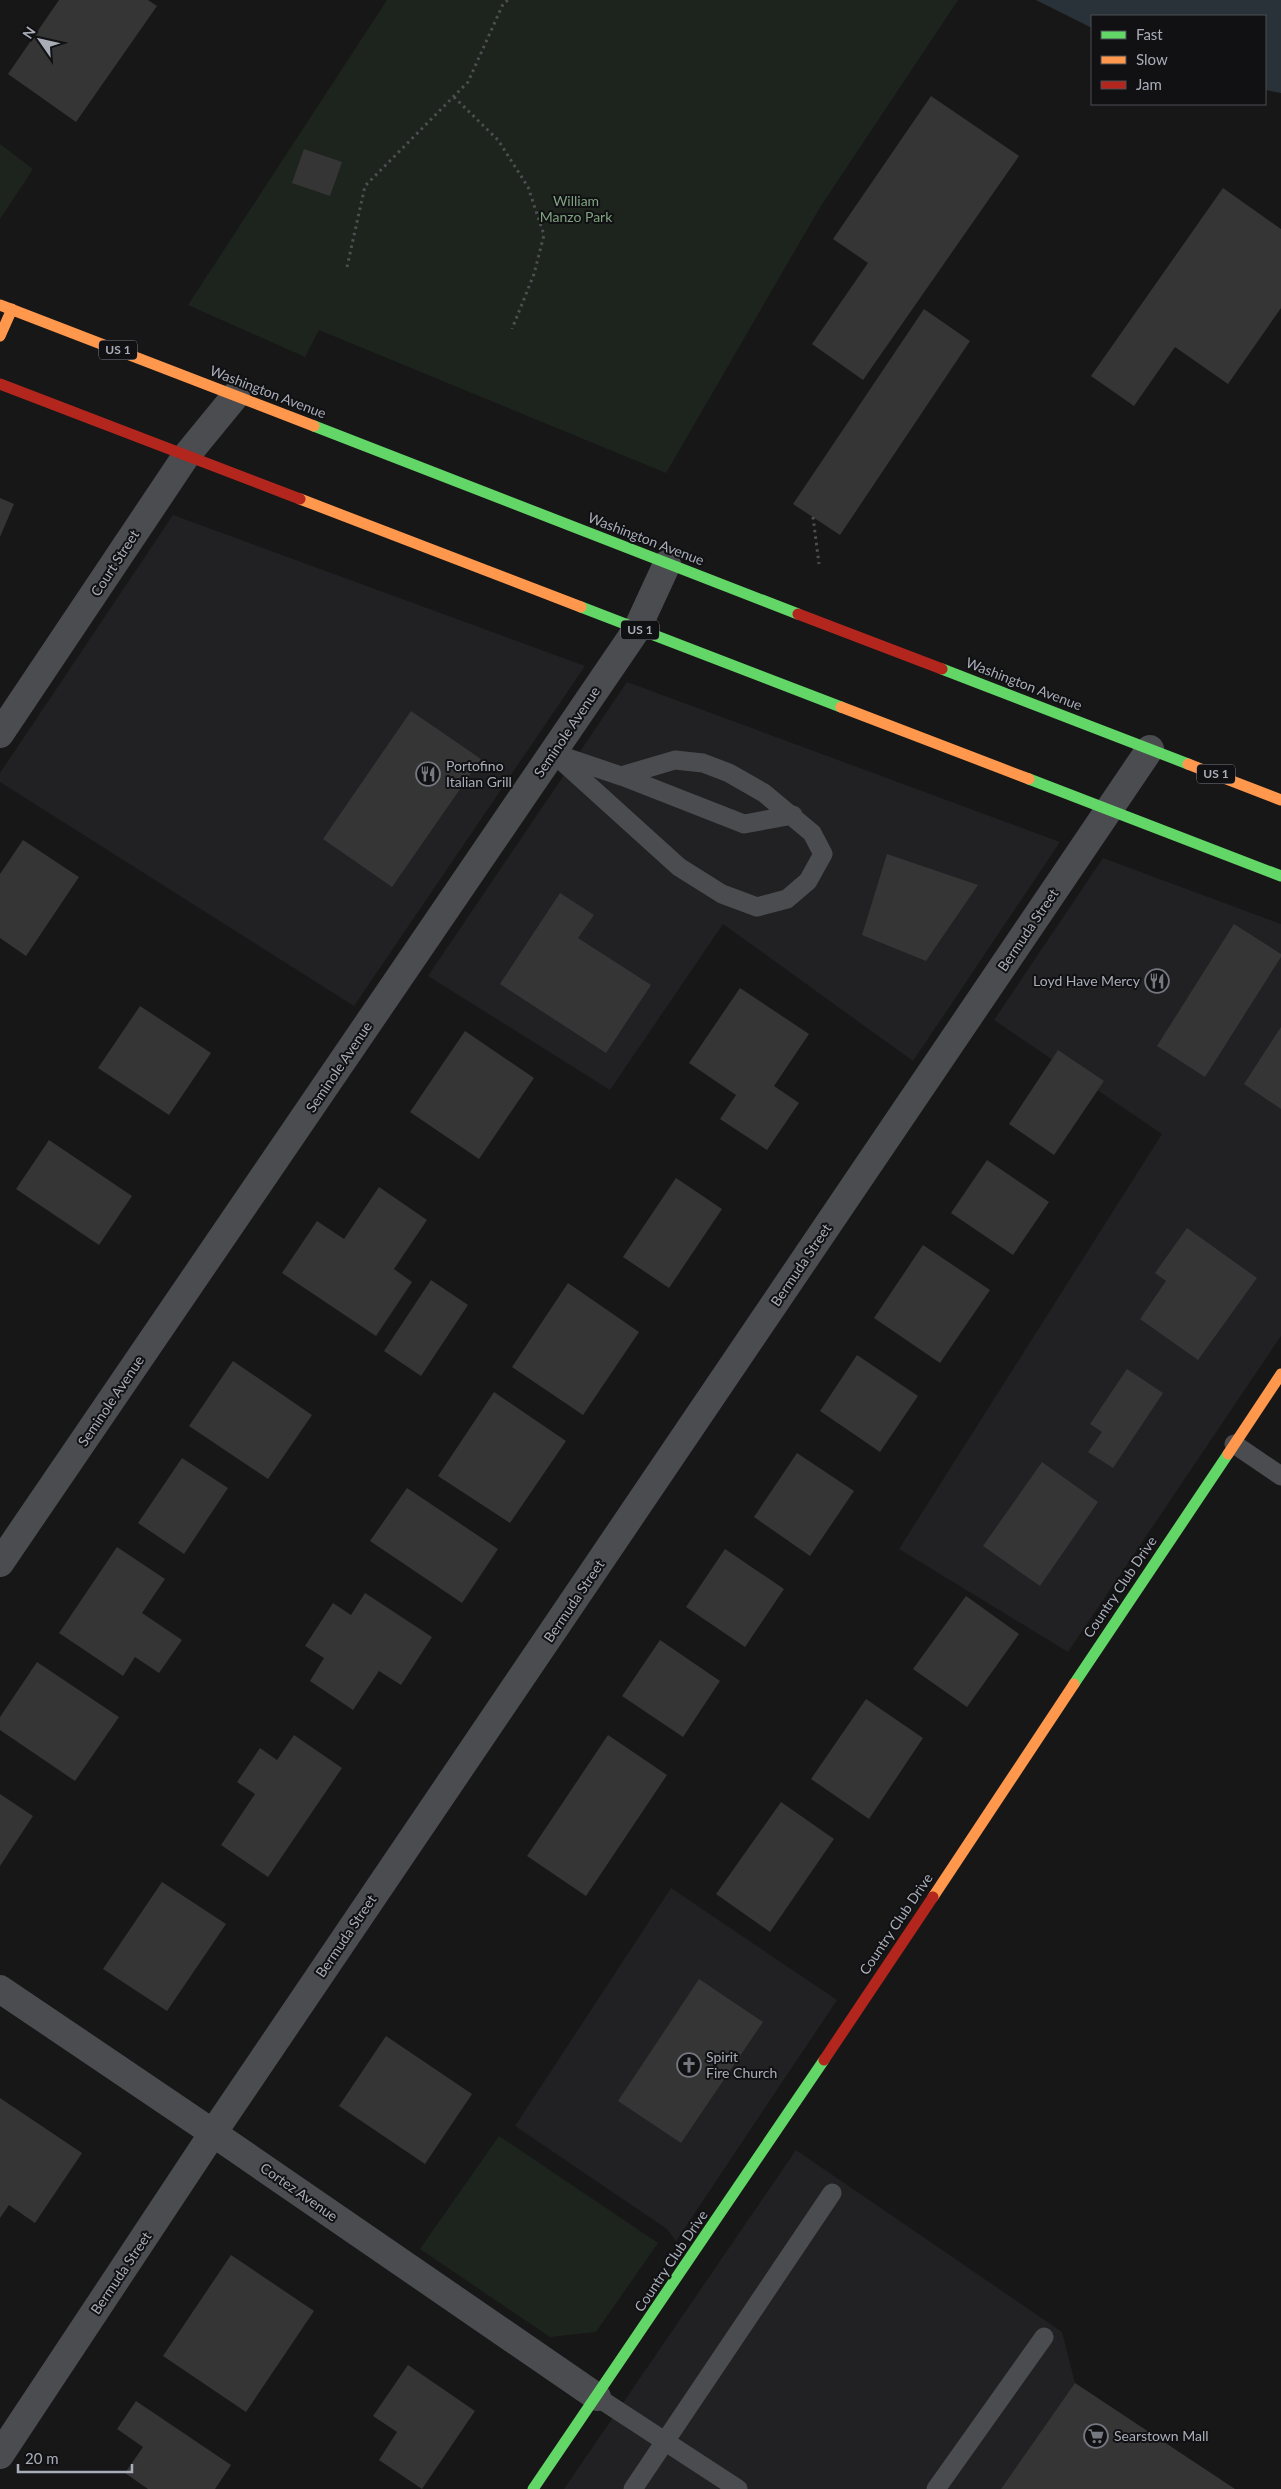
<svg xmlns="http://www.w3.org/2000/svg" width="1281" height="2489" font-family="Lato,sans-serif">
  <rect width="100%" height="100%" fill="#171717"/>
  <path fill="#212123" d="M173,515L585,666L354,1006L0,782V773Z
    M627,682L1060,842L913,1061L723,924L610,1090L428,976Z
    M1103,858L1281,924V1336L1068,1652L899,1549L1162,1134L994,1020Z
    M671,1888L837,2000L676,2241L667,2229L515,2126Z
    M796,2150L1062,2332L1075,2383L1234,2489H564Z"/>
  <path fill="#1d241e" d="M387,0H958L819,209L666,473L319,330L305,357L188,305Z
    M0,144L33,169L0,219Z
    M499,2136L658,2243L596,2332L550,2337L420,2249Z"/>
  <path fill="#2a3239" d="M1036,0H1281V93L1265,90V16H1092V28Z"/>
  <path fill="#353536" d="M59,0H148L157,6L76,122L8,74Z
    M931,96L1019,156L863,380L812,344L868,263L833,239Z
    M304,149L342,162L330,196L292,183Z
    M1223,188L1281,229V308L1228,384L1175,347L1134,406L1091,376Z
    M924,309L970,341L840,535L793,504Z
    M0,498L14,504L0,537Z
    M411,711L481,759L392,887L323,839Z
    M23,840L79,877L26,956L0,938V874Z
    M887,854L978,885L926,961L862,935Z
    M560,893L594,915L578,938L651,985L606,1053L500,984Z
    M1234,924L1281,954V957L1205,1077L1157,1046Z
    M740,988L809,1034L774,1086L799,1103L767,1150L720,1119L736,1095L689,1063Z
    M140,1006L211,1053L169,1115L98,1068Z
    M1281,1027V1109L1244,1084Z
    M465,1031L534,1078L479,1159L410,1112Z
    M1058,1050L1104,1081L1054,1155L1009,1124Z
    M49,1140L132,1196L99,1245L16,1189Z
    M987,1160L1049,1202L1013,1255L951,1213Z
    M676,1178L722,1209L669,1288L623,1257Z
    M379,1187L427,1220L394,1269L412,1282L376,1336L282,1273L317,1221L344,1239Z
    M1187,1228L1257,1278L1198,1360L1140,1319L1166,1281L1155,1273Z
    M923,1245L990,1290L940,1363L874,1318Z
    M431,1280L468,1305L421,1376L384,1351Z
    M568,1283L639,1332L583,1415L512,1367Z
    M857,1355L918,1396L880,1452L820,1411Z
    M233,1361L312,1415L268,1479L189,1426Z
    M1127,1369L1163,1393L1113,1468L1088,1452L1102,1432L1090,1424Z
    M494,1392L566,1441L510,1523L438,1476Z
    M797,1453L854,1491L810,1556L754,1517Z
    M182,1458L228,1488L184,1554L138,1523Z
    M1042,1462L1098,1502L1040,1586L983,1546Z
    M407,1488L498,1549L462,1603L370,1541Z
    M117,1547L165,1579L142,1613L182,1640L159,1673L135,1657L123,1676L59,1633Z
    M725,1549L784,1589L745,1647L686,1607Z
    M365,1593L432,1637L401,1685L379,1671L353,1710L310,1681L324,1658L305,1646L333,1603L351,1615Z
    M966,1596L1019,1634L967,1707L913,1669Z
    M660,1640L720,1681L683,1737L622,1696Z
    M37,1662L119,1717L75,1781L0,1730V1717Z
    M866,1699L923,1738L869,1819L811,1779Z
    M294,1735L342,1768L268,1877L221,1845L255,1794L237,1782L260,1748L277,1760Z
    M608,1735L667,1775L586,1896L527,1856Z
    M0,1794L33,1816L0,1866Z
    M781,1802L834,1839L770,1932L716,1894Z
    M162,1882L226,1924L167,2011L103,1969Z
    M699,1979L763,2022L681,2143L618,2101Z
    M386,2036L472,2094L425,2164L339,2106Z
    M0,2098L82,2153L35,2223L9,2205L0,2218Z
    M231,2255L314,2311L246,2412L163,2356Z
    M408,2365L475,2411L422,2489L379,2460L397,2432L373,2416Z
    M1075,2383L1235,2489H1001Z
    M136,2401L231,2465L215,2489H148L125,2473L143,2447L117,2429Z"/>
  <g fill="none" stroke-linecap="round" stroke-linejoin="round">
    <path stroke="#4d4e52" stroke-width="3" stroke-dasharray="2.5 4" stroke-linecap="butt" d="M454,97L498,140L528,187L544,235L534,274L512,329
      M347,267L365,186L468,82L503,4L508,0
      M813,517L819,564"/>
    <path stroke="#4b4c50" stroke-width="19" d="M553,753L621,776L675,760L703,763L729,773L764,793L812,833L823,854L808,881L787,899L757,907L722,894L679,867Z
      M619,775L744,824L793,815
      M1234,1444L1281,1476
      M597,2397L738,2489
      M633,2489L832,2193
      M936,2489L1044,2337"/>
    <path stroke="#4b4c50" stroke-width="28" d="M0,734L186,456L236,395
      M0,1563L637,629L667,564
      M0,1989L213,2133L597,2397
      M0,2455L213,2133L1150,749"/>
    <path stroke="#63d668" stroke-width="11" d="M314,426L798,614
      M581,607L841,707
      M942,669L1188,764
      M1029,779L1281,876
      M1074,1684L1228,1454
      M533,2489L824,2060"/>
    <path stroke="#ff974d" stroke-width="11" d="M0,305L314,426
      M0,336L12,309
      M300,499L581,607
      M841,707L1029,779
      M1188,764L1281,800
      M1228,1454L1281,1374
      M933,1897L1074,1684"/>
    <path stroke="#b3261e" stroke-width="11" d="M0,384L300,499
      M798,614L942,669
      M824,2060L933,1897"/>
  </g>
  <defs>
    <g id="restaurant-ring" transform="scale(1.25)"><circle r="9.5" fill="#111113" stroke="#757880" stroke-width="1.5"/><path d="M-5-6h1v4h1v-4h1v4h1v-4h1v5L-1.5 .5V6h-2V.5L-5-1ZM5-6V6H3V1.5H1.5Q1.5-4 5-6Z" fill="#757880"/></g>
    <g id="church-ring" transform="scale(1.25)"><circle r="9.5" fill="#111113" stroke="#757880" stroke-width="1.5"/><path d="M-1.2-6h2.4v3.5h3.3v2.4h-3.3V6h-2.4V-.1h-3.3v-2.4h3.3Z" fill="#757880"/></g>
    <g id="supermarket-ring" transform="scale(1.25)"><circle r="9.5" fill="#111113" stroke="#757880" stroke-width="1.5"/><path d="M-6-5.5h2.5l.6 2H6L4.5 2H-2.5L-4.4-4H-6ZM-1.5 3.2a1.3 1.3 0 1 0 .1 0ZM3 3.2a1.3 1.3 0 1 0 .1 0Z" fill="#757880"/></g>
  </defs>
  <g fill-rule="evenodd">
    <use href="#restaurant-ring" x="428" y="774"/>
    <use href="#restaurant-ring" x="1157" y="981"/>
    <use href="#church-ring" x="689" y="2065"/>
    <use href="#supermarket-ring" x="1096" y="2436"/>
  </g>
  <g text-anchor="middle" stroke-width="4" stroke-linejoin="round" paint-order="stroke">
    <g fill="#111113" stroke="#7b7e86" stroke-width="1">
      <rect x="99" y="340.5" width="38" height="19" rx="4"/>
      <rect x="621" y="620.5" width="38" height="19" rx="4"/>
      <rect x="1197" y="764.5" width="38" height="19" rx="4"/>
    </g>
    <g font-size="12" font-weight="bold" fill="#a8adb8">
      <text x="118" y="354">US 1</text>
      <text x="640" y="634">US 1</text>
      <text x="1216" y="778">US 1</text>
    </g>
    <g font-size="14" fill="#7fa381" stroke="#111113">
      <text x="576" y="206">William<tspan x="576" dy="16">Manzo Park</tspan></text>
    </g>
    <g font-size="14" fill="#a8adb8" stroke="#111113">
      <text transform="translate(268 392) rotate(21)" y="5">Washington Avenue</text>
      <text transform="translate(646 539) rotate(21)" y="5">Washington Avenue</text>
      <text transform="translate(115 563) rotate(-57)" y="5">Court Street</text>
      <text transform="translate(1024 684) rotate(21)" y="5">Washington Avenue</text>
      <text transform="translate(567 732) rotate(-56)" y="5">Seminole Avenue</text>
      <text transform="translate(1028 930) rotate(-56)" y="5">Bermuda Street</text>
      <text transform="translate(339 1067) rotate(-56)" y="5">Seminole Avenue</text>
      <text transform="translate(801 1265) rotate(-56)" y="5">Bermuda Street</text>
      <text transform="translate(111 1401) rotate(-56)" y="5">Seminole Avenue</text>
      <text transform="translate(1120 1587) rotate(-56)" y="5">Country Club Drive</text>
      <text transform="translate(574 1601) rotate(-56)" y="5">Bermuda Street</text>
      <text transform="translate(896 1924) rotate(-56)" y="5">Country Club Drive</text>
      <text transform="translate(346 1936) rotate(-56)" y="5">Bermuda Street</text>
      <text transform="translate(299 2192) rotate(35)" y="5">Cortez Avenue</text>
      <text transform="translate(671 2261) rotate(-56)" y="5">Country Club Drive</text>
      <text transform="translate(121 2273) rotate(-56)" y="5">Bermuda Street</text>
    </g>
    <g font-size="14" fill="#a8adb8" stroke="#111113" text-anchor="start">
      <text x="446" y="771">Portofino<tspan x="446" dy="16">Italian Grill</tspan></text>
      <text x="1140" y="986" text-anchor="end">Loyd Have Mercy</text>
      <text x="706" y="2062">Spirit<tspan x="706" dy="16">Fire Church</tspan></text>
      <text x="1114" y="2441">Searstown Mall</text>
    </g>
  </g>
  <rect x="1091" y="15" width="175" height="90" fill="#111113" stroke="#4d4f55"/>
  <rect x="1101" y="31" width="25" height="8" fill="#63d668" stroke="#4d4f55"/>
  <text x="1136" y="40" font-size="15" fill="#a8adb8">Fast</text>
  <rect x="1101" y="56" width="25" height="8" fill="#ff974d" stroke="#4d4f55"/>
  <text x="1136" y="65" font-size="15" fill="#a8adb8">Slow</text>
  <rect x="1101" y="81" width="25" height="8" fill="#b3261e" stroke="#4d4f55"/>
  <text x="1136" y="90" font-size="15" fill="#a8adb8">Jam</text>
  <g transform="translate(40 40) rotate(304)" stroke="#111113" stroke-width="4" paint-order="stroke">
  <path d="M0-4L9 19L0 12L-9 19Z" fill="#a8adb8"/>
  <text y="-8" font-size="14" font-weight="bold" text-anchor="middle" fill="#a8adb8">N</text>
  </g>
  <path d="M18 2464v8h114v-8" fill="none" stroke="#a8adb8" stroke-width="2.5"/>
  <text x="25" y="2464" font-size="15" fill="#a8adb8" stroke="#111113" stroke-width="4" paint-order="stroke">20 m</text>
</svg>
